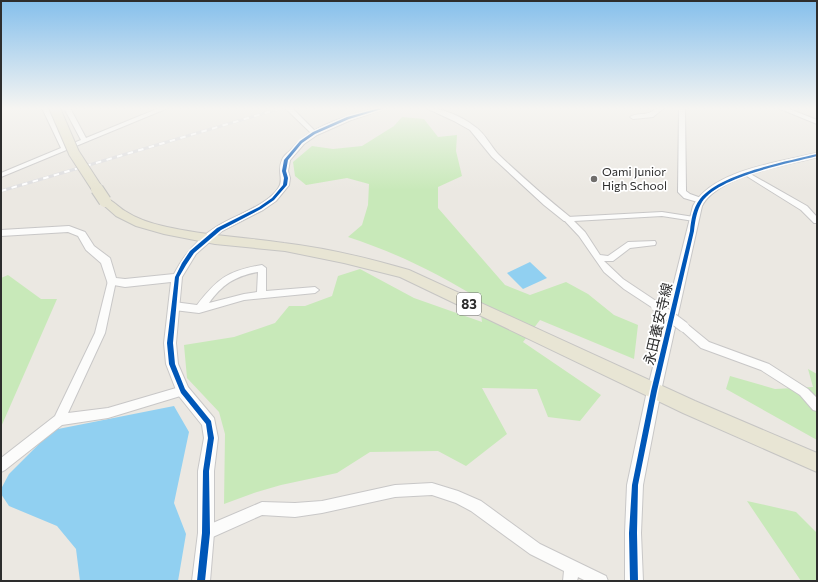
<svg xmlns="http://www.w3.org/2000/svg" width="818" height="582" font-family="Commissioner,'Noto Sans JP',sans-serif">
  <rect width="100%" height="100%" fill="#ebe8e2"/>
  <path fill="#c8e9b9" d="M402,117L424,119L438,137L457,135L456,151L462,176L438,187V208L505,285L530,295L566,282L588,294L614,315L638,325L634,359L540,320L523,342L601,395L580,421L548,417L537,389L482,388L507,434L466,466L438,451L370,452L337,473L281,485L257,492L224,504L225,434L219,412L187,378L184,345L234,337L275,323L289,306H305L332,296L338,276L360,269L414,298L482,322L479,299C438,273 394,252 348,237L362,225L368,205L369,184L347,178L306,185L295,176L293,162L312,146L333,149L362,146L394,126Z
    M8,275L41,299H57L1,427V278Z
    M808,369L817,374V440L726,389L730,376L775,389L813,387Z
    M747,501L796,512L817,533V581H801Z"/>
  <path fill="#91d0f1" d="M530,262L547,278L523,289L507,273Z
    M174,406L189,432L174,503L186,534L178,581H80L76,549L57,526L9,506L1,494V489L9,474L53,430Z"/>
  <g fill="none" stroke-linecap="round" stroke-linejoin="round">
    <g stroke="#c8c7c7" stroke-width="2">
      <path id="minor" d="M42,108H48L66,146L81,140L64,108H70L86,138L159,108H168L1,177V173L61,148Z
        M285,108H292L316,132V134H312Z
        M657,108H664L653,117L633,119L630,117C640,111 645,118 657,108Z
        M679,108H685L686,191L690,194L704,199L705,201L701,203L684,198L678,192Z
        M778,108H787L817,120V124Z
        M747,172L807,206L817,217V223H814L801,210L745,175L744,174Z
        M662,212L694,217L698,219L694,221L662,216L574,221L585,232L600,255L608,256L628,242L655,241L656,243L655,245L630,248L613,261H604L623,279L659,303L661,306L659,309L656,310L624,289L604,272L579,236L563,219L567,217Z
        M262,265L266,268V291L315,287L319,290L315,293L244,300L199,313L174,310L171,309L169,306L171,303L174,302L197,305C218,278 228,271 262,265ZM258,272L257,292L244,294L209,303C222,285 235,276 258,272Z
        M112,278L116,281L105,333L68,413L108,408L183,386L187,388L188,391L187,394L108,418L62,425L5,470L1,472V458L55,416L95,333L108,281Z
        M684,323L687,324L709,342L769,364L808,389L817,398V411L813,410L800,395L761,370L701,348L681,330L679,327L681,324Z
        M432,483L458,491L481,501L540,544L606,576L608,581H586L578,577L577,581H563L564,571L530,554L471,511L456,503L432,495L395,497L322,513L295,517L262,515L206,540L201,538L199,533L201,528L262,502L295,503L322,501L395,485Z"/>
    </g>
    <g stroke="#c8c7c7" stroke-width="2">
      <path id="tertiary" d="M375,108H387L351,120L317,135L304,144L290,160L288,171L290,178L289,185L276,201L263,210L222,231L196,254L182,277L176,343L178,364L188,387L214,418L218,438L214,471V533L210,581H192L198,533V471L204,438L202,425L178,395L166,364L164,343L171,282L125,287L108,284L101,263L86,250L78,236L68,232L1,236V230L69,226L85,232L94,246L110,258L116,278L125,279L174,274C184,255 197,239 216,227C233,216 253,211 269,198C290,181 275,176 282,160C283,157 287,153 290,151C311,125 345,117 375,108Z
        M426,108C442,108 461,116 474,126C484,132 490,145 498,154C521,176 545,197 570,217L572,219L570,221H564L544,205L492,157L470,130L454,121Z
        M817,153V157C785,166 718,175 702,206L661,391L643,485L641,533L643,581H625V533L627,485L647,391L693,206C712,170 780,162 817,153Z"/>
    </g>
    <g stroke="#c6c5c3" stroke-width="2">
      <path id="primary" d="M105,198C113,200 118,207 125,211C137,219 153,224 167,227C206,236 245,237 284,243C326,248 368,258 409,270L695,401L817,453V472L683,413L400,277L344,263L285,251L215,244L164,234L136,226L116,216L99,201L101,199Z"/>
    </g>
    <use href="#minor" fill="#fcfcfb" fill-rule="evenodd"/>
    <use href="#tertiary" fill="#fcfcfb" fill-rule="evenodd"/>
    <use href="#primary" fill="#e8e5d4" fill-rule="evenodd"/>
    <g stroke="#dedee0" stroke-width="3">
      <path id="rail" d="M1,191L282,108"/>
    </g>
    <use href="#rail" stroke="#fff" stroke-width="2" stroke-dasharray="5.5" stroke-linecap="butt"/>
    <g stroke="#c8c7c7" stroke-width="12" stroke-linecap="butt">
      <path id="minor-bridge" d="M656,306L684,327"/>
    </g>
    <g stroke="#c6c5c3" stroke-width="12" stroke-linecap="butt">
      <path id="primary-bridge-far1" d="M55,109L74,153L98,190"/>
    </g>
    <g stroke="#c6c5c3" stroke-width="14" stroke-linecap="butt">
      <path id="primary-bridge" d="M97,189L105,201"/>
    </g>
    <use href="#minor-bridge" stroke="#fcfcfb" stroke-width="10"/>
    <use href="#primary-bridge-far1" stroke="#e8e5d4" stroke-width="10"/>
    <use href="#primary-bridge" stroke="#e8e5d4" stroke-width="12"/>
    <g stroke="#fff" stroke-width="3">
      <path id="cycleway" d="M380,108H385L349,119L315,134L302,143L288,160L286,171L288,178L287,185L274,200L261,209L221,230L194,253L186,265L179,277L173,343L175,364L185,389L211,421L214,438L209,471L210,533L205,581H197L202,533L203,471L208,438L206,424L181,393L169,364L167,343L175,277L182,263L190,251L217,228L259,207L272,198L283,185L284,178L282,171L284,160L300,141L313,132L347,117Z
        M817,154V156C787,164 719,176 702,202C697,210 695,221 694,231L657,391L638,485L637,533L638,581H630L629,533L632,485L651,391L690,231C691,220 693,208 700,199C721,173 785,162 817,154Z"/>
    </g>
    <use href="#cycleway" fill="#0057b8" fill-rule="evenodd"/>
  </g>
  <linearGradient id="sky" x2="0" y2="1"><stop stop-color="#85bfec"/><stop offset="0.57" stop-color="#f6f5f2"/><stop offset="1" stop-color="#f6f5f2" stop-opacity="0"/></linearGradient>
  <rect width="818" height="190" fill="url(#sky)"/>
  <circle fill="#706e6c" stroke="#fff" stroke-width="1.5" cx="594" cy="179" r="4"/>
  <g text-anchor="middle" stroke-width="3.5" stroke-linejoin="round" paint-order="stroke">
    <g font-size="12" fill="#2d2d2d" stroke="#fff" text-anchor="start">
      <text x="602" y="176">Oami Junior<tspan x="602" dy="14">High School</tspan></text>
    </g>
    <rect fill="#fff" stroke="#6c6c6c" stroke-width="1" x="457" y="293" width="24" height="22" rx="3"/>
    <g font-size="13" font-weight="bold" fill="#2d2d2d">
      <text x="469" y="309">83</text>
    </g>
    <g font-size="14" fill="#2d2d2d" stroke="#fff">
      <text transform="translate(658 324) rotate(-77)" y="5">永田養安寺線</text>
    </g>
  </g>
  <rect width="818" height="582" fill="none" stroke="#2d2d2d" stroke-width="4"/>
</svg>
